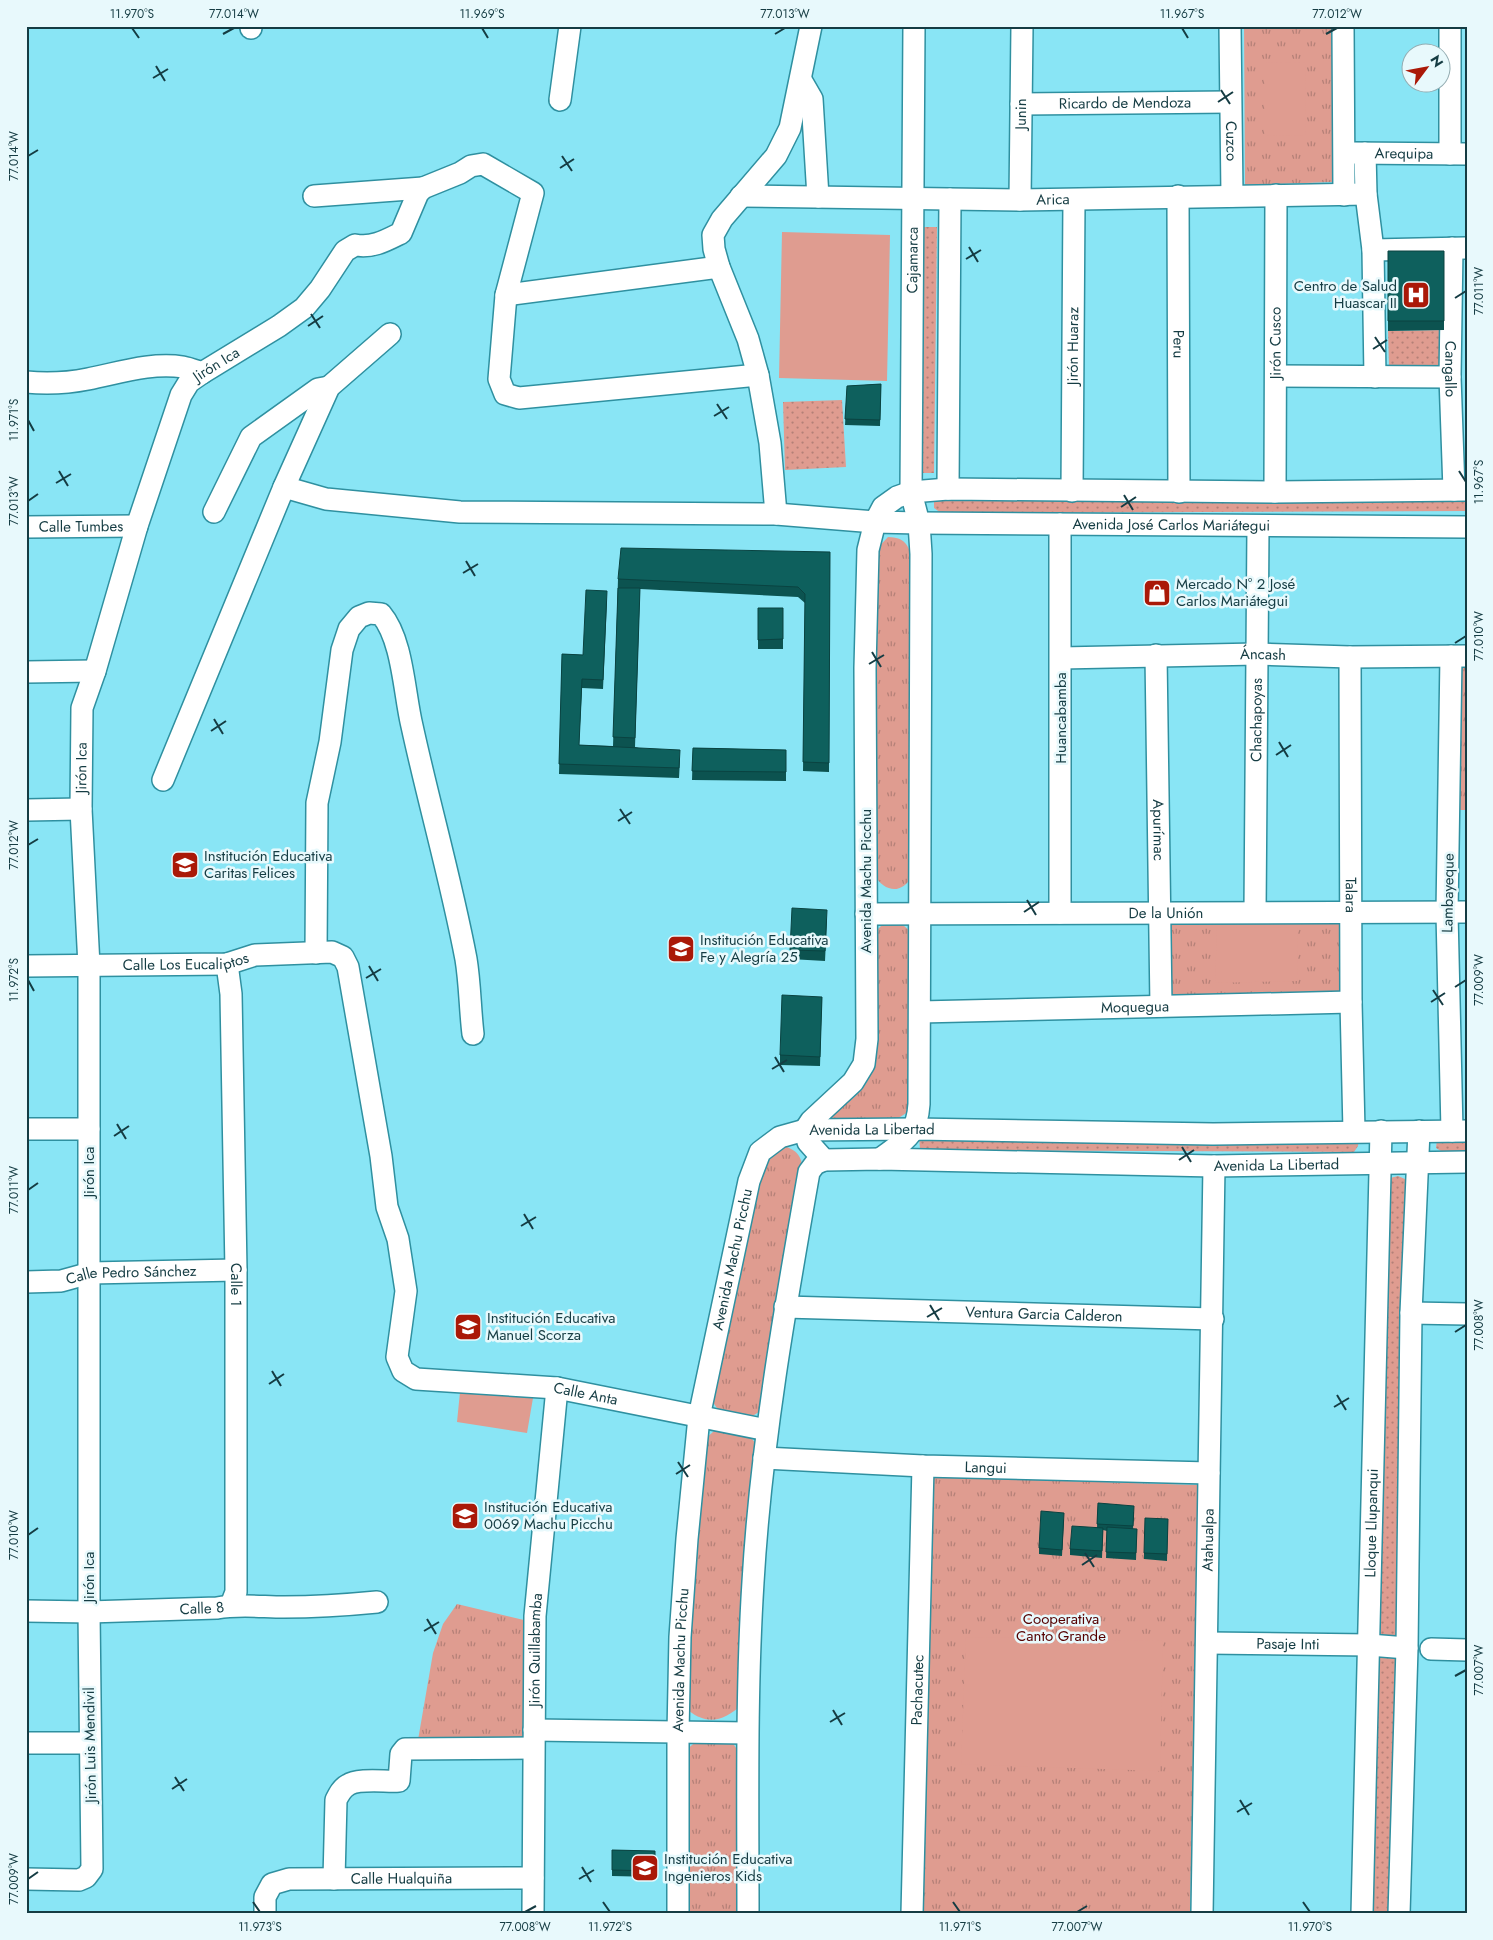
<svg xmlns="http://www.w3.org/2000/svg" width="1493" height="1940" font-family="Jost,sans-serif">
  <defs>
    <pattern id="grass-dots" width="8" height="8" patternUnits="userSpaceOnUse" patternTransform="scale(1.25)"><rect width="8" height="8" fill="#df9c90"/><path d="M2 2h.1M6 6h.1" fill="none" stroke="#b48077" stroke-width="1.8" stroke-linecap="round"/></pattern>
    <pattern id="park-tufts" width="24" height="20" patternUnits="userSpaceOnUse" patternTransform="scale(1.25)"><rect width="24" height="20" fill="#df9c90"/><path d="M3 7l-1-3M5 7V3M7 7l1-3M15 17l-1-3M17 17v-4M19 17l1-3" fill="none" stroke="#b48077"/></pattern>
  </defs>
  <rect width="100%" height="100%" fill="#89e5f5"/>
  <path fill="url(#grass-dots)" d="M923,227H937L934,473H920Z
    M1444,330L1445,365L1389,366L1388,331Z
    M842,400L846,467L785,470L783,402Z
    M942,497L1467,498V511L941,513L934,508V500Z
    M919,1136L1359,1139L1358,1146L1354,1152L920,1150Z
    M1467,1136V1151H1441L1436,1148L1437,1139Z
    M1398,1176L1405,1179L1409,1184L1397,1635L1389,1638L1381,1636L1375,1629L1390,1178Z
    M1388,1651L1397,1658L1393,1914H1368L1373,1656Z"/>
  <path fill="url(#park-tufts)" d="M1244,26H1333V182L1245,185Z
    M888,537C905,538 907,543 913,559L912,876C901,896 884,891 874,875V552Z
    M1456,661H1467V810H1453Z
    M1165,918L1346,921L1345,996L1166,1001Z
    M891,922C901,923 907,926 912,935L908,1112L892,1122L830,1121V1115C854,1098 868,1091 875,1060L876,931L882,925Z
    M783,1146C800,1150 803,1160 803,1176L766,1403L759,1412L749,1418C730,1414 718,1417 711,1397L761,1164Z
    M725,1428C745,1432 751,1433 760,1452L742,1705C724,1720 709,1726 689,1711L687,1634L704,1440L714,1431Z
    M929,1477L1198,1485L1190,1914H923Z
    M457,1604L528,1621L524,1743L418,1740L433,1653L443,1624Z
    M699,1739L731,1740L741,1756L742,1914H686L685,1751Z"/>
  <path fill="#df9c90" d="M1265,62L1306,63L1305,136L1265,135Z
    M782,232L890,235L887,381L779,378Z
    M1298,927L1297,981L1215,983L1217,928Z
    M461,1382L533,1398L527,1433L457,1422Z
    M966,1637L1163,1641L1160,1771L961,1764Z"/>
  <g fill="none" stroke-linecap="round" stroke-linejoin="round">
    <g stroke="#2f90a0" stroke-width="24">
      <g id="minor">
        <path d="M251,26V28"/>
        <path id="s1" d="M1230,26L1232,196"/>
        <path d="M1343,26L1344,195"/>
        <path d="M801,80L812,99L818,197"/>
        <path d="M560,100L570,26"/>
        <path id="s2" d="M1021,104L1230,102"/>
        <path id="s3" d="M1352,153L1467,154"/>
        <path d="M1365,153L1366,194L1373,250L1375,377"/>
        <path d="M1450,154V26"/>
        <path d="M314,196L423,188"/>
        <path id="s4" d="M741,196L1020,200L1366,194"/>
        <path id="s5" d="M1178,196L1179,492"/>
        <path id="s6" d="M1020,200L1022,26"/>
        <path id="s7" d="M1452,248L1450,377L1454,490"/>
        <path d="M1373,250L1465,248"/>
        <path d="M506,295L719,267"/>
        <path d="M1276,376L1450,377"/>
        <path d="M26,382C46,384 68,383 88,379C119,373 151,362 183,367C189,368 196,371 202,373"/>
        <path id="s8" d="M284,487L326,499L460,512L776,514L875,522L919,523L1467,527"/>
        <path d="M948,489L950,199"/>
        <path id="s9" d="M1072,491L1074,200"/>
        <path id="s10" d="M1275,492L1276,195"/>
        <path d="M214,512L251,437L318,389L329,387"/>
        <path d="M776,514L770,443L758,375L748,339L719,267L714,249L713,235L722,219L776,156L790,128L811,26"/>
        <path id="s11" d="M26,527L137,526"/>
        <path id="s12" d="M1156,655L1161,1006"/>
        <path d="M1451,656L1447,913L1452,1131"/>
        <path id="s13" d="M1350,657L1351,1002L1354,1131"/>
        <path id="s14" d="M1061,658L1257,654L1350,657L1467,656"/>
        <path d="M26,672L95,671"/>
        <path d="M163,780L284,487L329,387L390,334"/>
        <path d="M26,810L81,809"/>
        <path id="s15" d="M1255,912L1258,527"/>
        <path d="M1060,913V524"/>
        <path id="s16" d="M866,914L1467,912"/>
        <path d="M316,953L317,803L330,742L342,650L349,629L359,617L369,613L381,614C403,640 404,693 412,726C429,804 451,880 466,959C470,983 470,1009 473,1034"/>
        <path id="s17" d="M227,964L231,994L236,1270V1592L231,1605"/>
        <path id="s18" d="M26,966L227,964L255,955L332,952L343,957L348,967L381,1156L387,1207L398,1239L406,1291L397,1357L403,1371L416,1379L557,1388L767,1430"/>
        <path id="s19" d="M920,1012L1351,1002"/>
        <path d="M26,1129H89"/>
        <path d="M805,1130L811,1121L853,1082L864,1064L867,1039L865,668L868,550L875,522L883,507L897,497L911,492L948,489L1275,492L1467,490"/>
        <path id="s20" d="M805,1130L808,1142L824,1160L880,1159L1214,1166L1467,1162"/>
        <path id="s21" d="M880,1159C904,1141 917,1136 919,1104L921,554L919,523L911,492L914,26"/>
        <path id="s22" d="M26,1282L61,1281L90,1273L236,1270"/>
        <path id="s23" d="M785,1307L1213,1319"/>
        <path d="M1411,1313L1467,1314"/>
        <path id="s24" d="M764,1458L923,1466L1209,1473"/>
        <path id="s25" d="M26,1611L89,1612L217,1608C237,1604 263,1607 284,1607C315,1607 346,1605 377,1602"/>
        <path id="s26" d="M1207,1643L1369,1645L1407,1648"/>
        <path d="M1431,1649L1467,1650"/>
        <path d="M534,1730L747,1733"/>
        <path d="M26,1743H90"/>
        <path id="s27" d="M26,1879L79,1880L86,1877L92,1869L89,1612V966L81,809L82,708L95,671L137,526L181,395L189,382L202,373L279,326L304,308L320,289L345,251L355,245C373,248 385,241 401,233L418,193L423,188L460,173L471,166L483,164L533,193L506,295L499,379L505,394L519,398L758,375"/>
        <path d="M334,1879L336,1800C339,1794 342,1788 348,1785C358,1778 386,1782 399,1781L401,1754L405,1749L533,1748"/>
        <path id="s28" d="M265,1914V1897L272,1884L289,1879L533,1878"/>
        <path id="s29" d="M533,1914L535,1616L557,1388"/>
        <path id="s30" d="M678,1914V1732L680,1637L687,1539L699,1417L749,1181L760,1152L780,1137L805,1130L915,1129L1213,1134L1467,1131"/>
        <path d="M748,1914C748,1803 746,1693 753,1582C761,1444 785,1308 809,1172L815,1164L824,1160"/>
        <path id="s31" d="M912,1914L923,1466"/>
        <path id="s32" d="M1202,1914L1214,1166"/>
        <path id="s33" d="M1362,1914L1381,1131"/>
        <path d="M1399,1914L1407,1648L1411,1313L1419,1131"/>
      </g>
    </g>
    <use href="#minor" stroke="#fff" stroke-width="21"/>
  </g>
  <path fill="#0c5350" d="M1388,251H1444V330L1388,331Z
    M881,384L880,426L845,425L847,386Z
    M830,552L829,772L803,771L805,603L798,597L640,589L635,747L680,759L679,778L559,774L562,654L583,655L607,600L603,689L582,688L579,745L613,746L618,579Z
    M758,608H783V649H758Z
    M693,748L786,750V781L692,780Z
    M827,919L825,961L790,959V950Z
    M822,997L820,1066L780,1065V1055Z
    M1098,1503L1134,1512L1133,1529H1137L1136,1560L1106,1558L1107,1531L1103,1530L1102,1558L1070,1555V1549L1097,1528Z
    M1064,1519L1062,1556L1039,1554V1548Z
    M1168,1519L1167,1561L1144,1559V1553Z
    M612,1850L655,1851V1877L612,1876Z"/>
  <path fill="#0e605d" stroke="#0a4341" d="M1388,251H1444V321H1388Z
    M881,384L880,420L845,419L847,386Z
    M621,548L830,552L829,763L803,762L805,594L798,587L618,579Z
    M618,588H640L635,738L613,737Z
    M586,590L607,591L603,680L582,679L579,745L680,750L679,768L559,764L562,654L583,655Z
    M758,608H783V639L758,640Z
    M693,748L786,750V772L692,771Z
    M792,908L827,910L825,951L790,950Z
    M782,995L822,997L820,1057L780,1055Z
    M1098,1503L1134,1506L1133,1526L1097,1524Z
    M1041,1511L1064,1513L1062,1550L1039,1548Z
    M1145,1518L1168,1519L1167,1554L1144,1553Z
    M1072,1526L1103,1528L1102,1551L1070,1549Z
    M1107,1527L1137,1529L1136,1553L1106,1552Z
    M612,1850L655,1851V1871L612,1870Z"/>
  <path fill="none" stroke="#153c43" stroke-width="2" d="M132,28L139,38M482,28L488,38M1182,28L1188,38M223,34L234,28M775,34L785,28M1326,34L1337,28M156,66L165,81M153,78L168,69M1221,90L1230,104M1218,102L1233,92M28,156L38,150M562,156L572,171M560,168L574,159M969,247L978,262M966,259L981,250M1455,298L1466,291M311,314L320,328M308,326L323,316M1375,337L1385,352M1373,349L1387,340M717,404L727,419M714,416L729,407M28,420L34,431M59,471L68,486M1459,471L1466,482M56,483L71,474M1124,495L1133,510M28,501L38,494M1121,507L1136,497M466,561L475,576M463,573L478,564M1455,643L1466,636M872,652L881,667M869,664L884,655M214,719L223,734M211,731L226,721M1279,742L1288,757M1276,755L1291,745M620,809L630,824M618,821L632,812M28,845L38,839M1027,900L1036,915M1024,912L1039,902M369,966L378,981M366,978L381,969M28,980L34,991M1455,987L1466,980M1433,990L1443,1005M1431,1002L1445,993M775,1057L784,1072M772,1069L787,1060M117,1124L126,1139M114,1136L129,1126M1182,1147L1191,1162M1179,1160L1194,1150M28,1190L38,1183M524,1214L533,1229M521,1226L536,1217M930,1305L939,1320M927,1317L942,1308M1455,1332L1466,1325M272,1371L281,1386M269,1384L284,1374M1337,1395L1346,1410M1334,1407L1349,1398M678,1462L688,1477M676,1474L690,1465M28,1535L38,1528M1085,1553L1094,1567M1082,1565L1097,1555M427,1619L436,1634M424,1631L439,1622M1455,1676L1466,1670M833,1710L842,1725M830,1722L845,1713M175,1777L184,1791M172,1789L187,1779M1240,1800L1249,1815M1237,1812L1252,1803M582,1867L591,1882M28,1879L38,1872M579,1879L594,1870M253,1902L260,1912M603,1902L610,1912M953,1902L960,1912M1303,1902L1310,1912M525,1912L536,1906M1077,1912L1087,1906"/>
  <defs>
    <g id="hospital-square" transform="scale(1.4375)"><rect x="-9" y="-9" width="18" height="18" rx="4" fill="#aa1908" stroke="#e8f9fc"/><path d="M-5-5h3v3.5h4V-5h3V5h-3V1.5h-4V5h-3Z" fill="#fff"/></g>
    <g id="shop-square" transform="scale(1.4375)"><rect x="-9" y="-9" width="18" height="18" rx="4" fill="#aa1908" stroke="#e8f9fc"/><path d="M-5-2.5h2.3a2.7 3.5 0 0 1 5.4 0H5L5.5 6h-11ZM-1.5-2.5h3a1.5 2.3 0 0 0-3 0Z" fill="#fff"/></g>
    <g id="school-square" transform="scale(1.4375)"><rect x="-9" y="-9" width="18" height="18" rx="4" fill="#aa1908" stroke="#e8f9fc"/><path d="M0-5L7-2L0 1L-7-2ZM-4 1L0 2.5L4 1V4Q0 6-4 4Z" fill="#fff"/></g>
  </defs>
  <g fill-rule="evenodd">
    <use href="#hospital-square" x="1416" y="295"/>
    <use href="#shop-square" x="1157" y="593"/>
    <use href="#school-square" x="185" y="865"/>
    <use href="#school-square" x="681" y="949"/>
    <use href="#school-square" x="468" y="1327"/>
    <use href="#school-square" x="465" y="1516"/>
    <use href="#school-square" x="645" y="1868"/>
  </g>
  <g text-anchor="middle" stroke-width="5" stroke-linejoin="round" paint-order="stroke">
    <g font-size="15" fill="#153c43" stroke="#e8f9fc">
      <text dy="5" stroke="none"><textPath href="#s2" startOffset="104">Ricardo de Mendoza</textPath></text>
      <text dy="5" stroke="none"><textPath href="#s6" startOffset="86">Junin</textPath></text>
      <text dy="5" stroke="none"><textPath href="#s1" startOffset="115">Cuzco</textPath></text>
      <text dy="5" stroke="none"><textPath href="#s3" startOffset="52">Arequipa</textPath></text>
      <text dy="5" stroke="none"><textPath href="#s4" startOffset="312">Arica</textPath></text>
      <text dy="5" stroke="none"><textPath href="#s21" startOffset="916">Cajamarca</textPath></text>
      <text dy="5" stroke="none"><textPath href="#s5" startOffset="148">Peru</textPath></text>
      <text dy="5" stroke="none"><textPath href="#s10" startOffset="149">Jirón Cusco</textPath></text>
      <text dy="5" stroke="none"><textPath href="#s9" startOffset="145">Jirón Huaraz</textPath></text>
      <text dy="5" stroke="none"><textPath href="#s27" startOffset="1608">Jirón Ica</textPath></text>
      <text dy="5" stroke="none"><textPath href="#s7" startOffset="121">Cangallo</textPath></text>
      <text dy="5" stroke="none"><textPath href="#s8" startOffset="890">Avenida José Carlos Mariátegui</textPath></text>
      <text dy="5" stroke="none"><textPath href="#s11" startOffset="55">Calle Tumbes</textPath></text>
      <text dy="5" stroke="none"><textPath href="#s14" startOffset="202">Áncash</textPath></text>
      <text transform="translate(1061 718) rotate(-90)" y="5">Huancabamba</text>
      <text dy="5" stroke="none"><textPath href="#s15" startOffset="192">Chachapoyas</textPath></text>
      <text dy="5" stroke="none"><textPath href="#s27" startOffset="1172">Jirón Ica</textPath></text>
      <text dy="5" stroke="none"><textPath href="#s12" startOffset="175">Apurímac</textPath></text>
      <text transform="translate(866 881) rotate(-90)" y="5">Avenida Machu Picchu</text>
      <text transform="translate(1448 893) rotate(-89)" y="5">Lambayeque</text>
      <text dy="5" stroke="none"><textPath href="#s13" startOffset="238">Talara</textPath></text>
      <text dy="5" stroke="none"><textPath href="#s16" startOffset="300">De la Unión</textPath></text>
      <text dy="5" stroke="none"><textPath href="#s18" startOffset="160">Calle Los Eucaliptos</textPath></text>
      <text dy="5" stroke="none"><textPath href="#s19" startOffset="215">Moquegua</textPath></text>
      <text dy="5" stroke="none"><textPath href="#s30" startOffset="888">Avenida La Libertad</textPath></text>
      <text dy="5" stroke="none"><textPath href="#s20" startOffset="489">Avenida La Libertad</textPath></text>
      <text transform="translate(89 1172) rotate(-90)" y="5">Jirón Ica</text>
      <text dy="5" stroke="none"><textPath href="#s30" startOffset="659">Avenida Machu Picchu</textPath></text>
      <text dy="5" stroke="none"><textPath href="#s22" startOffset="106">Calle Pedro Sánchez</textPath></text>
      <text dy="5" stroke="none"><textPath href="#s17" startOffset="321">Calle 1</textPath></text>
      <text dy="5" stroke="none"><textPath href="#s23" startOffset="259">Ventura Garcia Calderon</textPath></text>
      <text dy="5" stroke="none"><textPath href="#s18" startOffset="928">Calle Anta</textPath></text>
      <text dy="5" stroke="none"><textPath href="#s24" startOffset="222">Langui</textPath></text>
      <text dy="5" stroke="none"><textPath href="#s33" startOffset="391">Lloque Llupanqui</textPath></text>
      <text dy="5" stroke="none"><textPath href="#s32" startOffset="374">Atahualpa</textPath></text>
      <text transform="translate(89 1577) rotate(-90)" y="5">Jirón Ica</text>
      <text dy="5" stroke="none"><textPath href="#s25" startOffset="176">Calle 8</textPath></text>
      <text dy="5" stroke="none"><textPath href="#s26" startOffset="81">Pasaje Inti</textPath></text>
      <text dy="5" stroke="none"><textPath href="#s29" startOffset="264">Jirón Quillabamba</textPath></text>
      <text dy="5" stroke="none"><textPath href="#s30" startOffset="254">Avenida Machu Picchu</textPath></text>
      <text dy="5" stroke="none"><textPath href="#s31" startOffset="224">Pachacutec</textPath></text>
      <text transform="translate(90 1745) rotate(-91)" y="5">Jirón Luis Mendivil</text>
      <text dy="5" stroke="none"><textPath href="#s28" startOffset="162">Calle Hualquiña</textPath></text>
    </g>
    <g font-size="15" fill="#153c43" stroke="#e8f9fc" text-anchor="start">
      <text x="1397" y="291" text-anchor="end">Centro de Salud<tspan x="1397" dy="17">Huascar II</tspan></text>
      <text x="1176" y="589">Mercado Nº 2 José<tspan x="1176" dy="17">Carlos Mariátegui</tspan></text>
      <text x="204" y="861">Institución Educativa<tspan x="204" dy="17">Caritas Felices</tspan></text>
      <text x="700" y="945">Institución Educativa<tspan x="700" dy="17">Fe y Alegría 25</tspan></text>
      <text x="487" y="1323">Institución Educativa<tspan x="487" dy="17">Manuel Scorza</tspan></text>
      <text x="484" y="1512">Institución Educativa<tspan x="484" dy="17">0069 Machu Picchu</tspan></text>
      <text x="664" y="1864">Institución Educativa<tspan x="664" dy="17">Ingenieros Kids</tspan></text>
    </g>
    <g font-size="15" fill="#500" stroke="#e8f9fc">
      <text x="1061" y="1624">Cooperativa<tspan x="1061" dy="17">Canto Grande</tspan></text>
    </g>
  </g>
  <rect width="1493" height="1940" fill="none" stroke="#e8f9fc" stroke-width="55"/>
  <g transform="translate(1426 68) rotate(58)"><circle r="24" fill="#e8f9fc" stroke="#94adb2"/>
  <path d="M0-4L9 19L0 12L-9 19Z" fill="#aa1908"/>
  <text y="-8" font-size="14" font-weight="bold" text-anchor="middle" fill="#153c43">N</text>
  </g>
  <rect x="28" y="28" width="1438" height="1884" fill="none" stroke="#153c43" stroke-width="2"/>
  <g font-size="12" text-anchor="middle" fill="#153c43">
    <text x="132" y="18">11.970°S</text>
    <text x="234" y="18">77.014°W</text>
    <text x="482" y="18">11.969°S</text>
    <text x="785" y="18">77.013°W</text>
    <text x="1182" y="18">11.967°S</text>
    <text x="1337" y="18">77.012°W</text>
    <text transform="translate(14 156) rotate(-90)" y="4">77.014°W</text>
    <text transform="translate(1479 291) rotate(-90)" y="4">77.011°W</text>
    <text transform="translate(14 420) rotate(-90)" y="4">11.971°S</text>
    <text transform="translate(1479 482) rotate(-90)" y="4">11.967°S</text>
    <text transform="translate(14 501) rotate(-90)" y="4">77.013°W</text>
    <text transform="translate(1479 636) rotate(-90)" y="4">77.010°W</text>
    <text transform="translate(14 845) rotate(-90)" y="4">77.012°W</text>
    <text transform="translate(14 980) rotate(-90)" y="4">11.972°S</text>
    <text transform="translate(1479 980) rotate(-90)" y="4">77.009°W</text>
    <text transform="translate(14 1190) rotate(-90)" y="4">77.011°W</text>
    <text transform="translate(1479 1325) rotate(-90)" y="4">77.008°W</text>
    <text transform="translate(14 1535) rotate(-90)" y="4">77.010°W</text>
    <text transform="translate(1479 1670) rotate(-90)" y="4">77.007°W</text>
    <text transform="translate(14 1879) rotate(-90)" y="4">77.009°W</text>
    <text x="260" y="1931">11.973°S</text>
    <text x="525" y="1931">77.008°W</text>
    <text x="610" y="1931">11.972°S</text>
    <text x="960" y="1931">11.971°S</text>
    <text x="1077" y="1931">77.007°W</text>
    <text x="1310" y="1931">11.970°S</text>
  </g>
</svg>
